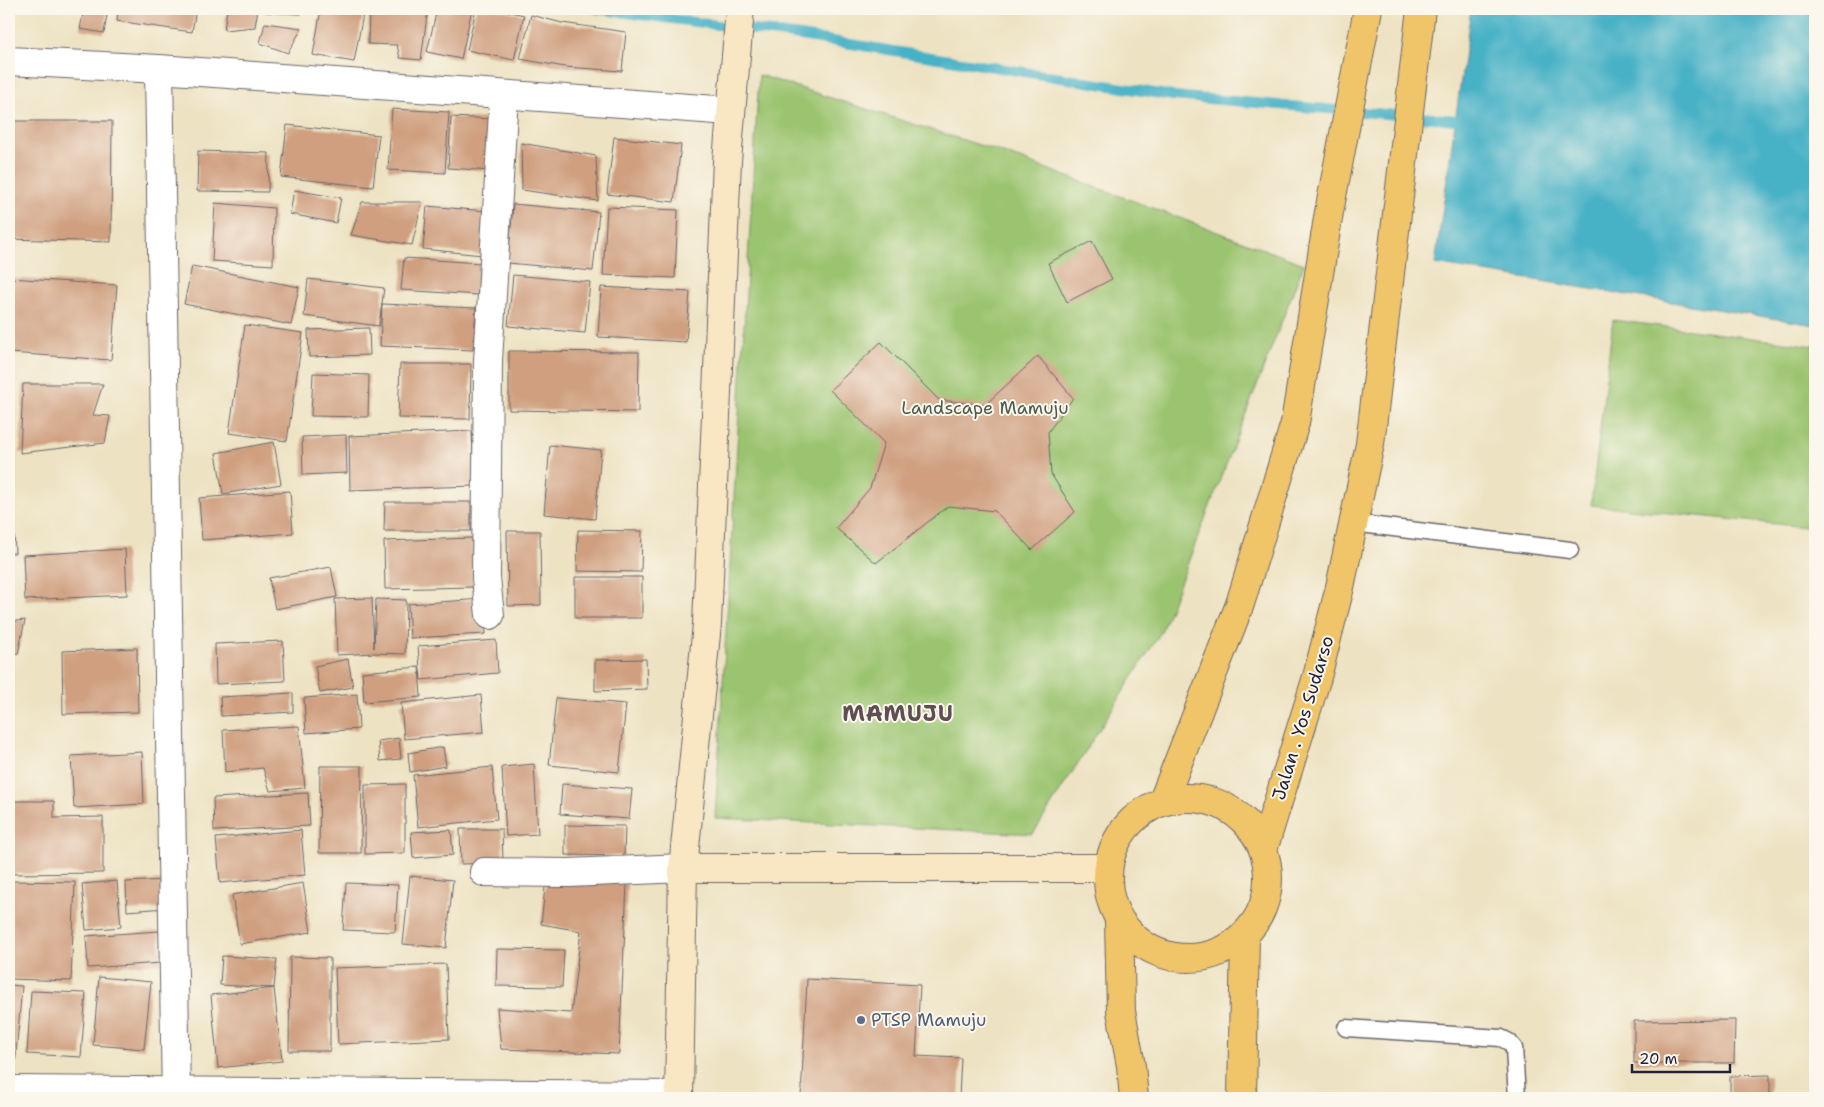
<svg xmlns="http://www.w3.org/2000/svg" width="1824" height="1107" font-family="'Shantell Sans',sans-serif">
  <rect width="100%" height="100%" fill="#fbf7ec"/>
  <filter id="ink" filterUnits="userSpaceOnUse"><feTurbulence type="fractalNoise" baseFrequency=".02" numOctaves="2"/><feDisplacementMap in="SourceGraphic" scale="10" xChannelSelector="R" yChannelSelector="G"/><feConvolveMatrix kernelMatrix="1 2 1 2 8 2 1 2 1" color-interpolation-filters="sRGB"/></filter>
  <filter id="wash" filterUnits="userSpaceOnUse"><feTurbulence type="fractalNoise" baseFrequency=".0096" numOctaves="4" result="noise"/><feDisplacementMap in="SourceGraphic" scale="20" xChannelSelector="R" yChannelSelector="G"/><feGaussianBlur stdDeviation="1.12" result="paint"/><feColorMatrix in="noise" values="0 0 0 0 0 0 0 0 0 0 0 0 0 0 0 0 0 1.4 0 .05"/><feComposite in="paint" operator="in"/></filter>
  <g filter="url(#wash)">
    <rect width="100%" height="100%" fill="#ede2c2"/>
    <path fill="#9bc470" stroke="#5e7356" d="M759,75L998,151L1304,264L1161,632L1033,834L715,818Z
      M1613,320L1815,346V528L1591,505Z"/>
    <path fill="#47b1c6" stroke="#346a80" d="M1471,9H1815V325L1435,264Z"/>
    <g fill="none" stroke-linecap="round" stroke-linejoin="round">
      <path stroke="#47b1c6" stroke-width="10" d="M596,9L801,36L1173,96L1456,120"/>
    </g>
    <g id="blocks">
      <path fill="#cf9f7f" d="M84,9H108L104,33L80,29Z
        M118,9H196L192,32L117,21Z
        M227,9H258L255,27L224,30Z
        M267,9H302L301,14L265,12Z
        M321,9H364L354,62L313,55Z
        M369,9H428L421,60L400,58L397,45L368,44Z
        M437,9H472L461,59L427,52Z
        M476,9H497L524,15L514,60L467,50Z
        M531,15L562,23L626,32L622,71L565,67L520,59Z
        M265,23L302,28L288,53L260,43Z
        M392,109L449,112L445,173L388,170Z
        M451,117L493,119L491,171L448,168Z
        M9,121H112L111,242L9,239Z
        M287,125L379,135L373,187L281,177Z
        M614,137L681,145L674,202L607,194Z
        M521,143L596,156L598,201L522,190Z
        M198,151L269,153L268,192L197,191Z
        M294,190L341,198L336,223L290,214Z
        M362,202H422L412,245L351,235Z
        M215,203L274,208L273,265L212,261Z
        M513,204L599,212L593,271L508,263Z
        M427,206L486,211L482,255L423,249Z
        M607,207L678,210L675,278L603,275Z
        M1092,241L1112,279L1067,302L1048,263Z
        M404,258L480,263L478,295L401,290Z
        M192,266L299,287L291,325L184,304Z
        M513,275L590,282L585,333L508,326Z
        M9,278L117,285L111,360L9,353Z
        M308,279L384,288L379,326L304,316Z
        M601,287L690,292L686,342L598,337Z
        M382,304L476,308L473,350L380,346Z
        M245,325L303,333L287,441L229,433Z
        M369,328L370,355L309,357L308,330Z
        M881,342L939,400L985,405L1038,356L1073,398L1048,432L1051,474L1075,512L1032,550L995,511L948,506L876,563L836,528L870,488L884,443L830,390Z
        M509,351L639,352L638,412L509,410Z
        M400,364H471L470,419L398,418Z
        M313,373L369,375L368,417L311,416Z
        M23,384H103L93,415L110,416L105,443L20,453Z
        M472,431L474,486L350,490L349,436Z
        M346,435L347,473L303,475L302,437Z
        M274,442L281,484L223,494L216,453Z
        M550,445L601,450L595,519L544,514Z
        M290,491L293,533L202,540L199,498Z
        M385,502H471V531H384Z
        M9,503H13L15,553H9Z
        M578,530L642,531L641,572L577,571Z
        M507,531H540L541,605L508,606Z
        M472,538L473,587L385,589L384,541Z
        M125,549L127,595L25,600L23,555Z
        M331,567L337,597L275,609L269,578Z
        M575,577H642V618H575Z
        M372,598L374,648L376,599L406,600L405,654L374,653L337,655L335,599Z
        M484,599L486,634L410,638L408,604Z
        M25,620L18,654L9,653V622Z
        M496,640L498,673L421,680L418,646Z
        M283,641L285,681L216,684L215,644Z
        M137,648L138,712L63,714L62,651Z
        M348,659L353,687L320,693L315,666Z
        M646,659L647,689L595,691V660Z
        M419,667L421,697L364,702L362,672Z
        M293,693V712L221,716L220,697Z
        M357,694L359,729L306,733L304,698Z
        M481,695L484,732L404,739L401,703Z
        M556,698L626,704L619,772L549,765Z
        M299,726L305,788L270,791L263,768L225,772L223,730Z
        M399,738L401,759L380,761L378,741Z
        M443,747L446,766L410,772L408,753Z
        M142,752L144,804L74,808L71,756Z
        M534,764L538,834L506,836L502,767Z
        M320,766H362L361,853H319Z
        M492,767L497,819L418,827L413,775Z
        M405,784V853L365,854V785Z
        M562,784L632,789L629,819L560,814Z
        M308,793L310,826L214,831L213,798Z
        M9,801H54V818L103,817V873L9,874Z
        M565,825L625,826L624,856L565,855Z
        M460,829H502L503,863L461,864Z
        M301,830L305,875L220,883L216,838Z
        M451,830L453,855L413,858L411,832Z
        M410,876L453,880L446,948L403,944Z
        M546,878L627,884L619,1054L501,1049L497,1008L571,1013L581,931L541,924Z
        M165,880L166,908L127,911L126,882Z
        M12,881L75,882L71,981L9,979Z
        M117,881L121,927L86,930L82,884Z
        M303,883L311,932L240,944L232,895Z
        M346,883L398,885L395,932L343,930Z
        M159,931L161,963L88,968L86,936Z
        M497,949L564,950L562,987L496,986Z
        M222,956L277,959L274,988L220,985Z
        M290,957L330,958V1051H289Z
        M446,964L449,1039L338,1044L335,968Z
        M99,977L151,982L144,1049L93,1045Z
        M807,979L920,985L916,1056L961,1058L959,1098H801Z
        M9,985L22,986L15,1066H9Z
        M274,988L282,1061L218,1068L211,995Z
        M31,991L86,993L81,1057L27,1054Z
        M1735,1020L1734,1063H1634V1021Z
        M1770,1075V1098H1730V1076Z"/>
    </g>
  </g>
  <g filter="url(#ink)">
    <use href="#blocks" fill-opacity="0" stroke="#69656a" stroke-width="1"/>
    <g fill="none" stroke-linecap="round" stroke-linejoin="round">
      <g stroke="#69656a" stroke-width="19">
        <path id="service" d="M1353,523L1570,550
          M1346,1028L1501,1038L1509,1042L1514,1048L1517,1098"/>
      </g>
      <g stroke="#69656a" stroke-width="30">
        <path id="minor" d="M159,69L176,1098
          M490,615L486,578L488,361L504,95
          M484,872L569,873L683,868
          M9,1090L679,1095"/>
      </g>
      <g stroke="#69656a" stroke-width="30">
        <path id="tertiary" d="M9,61L159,69L730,111"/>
      </g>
      <g stroke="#69656a" stroke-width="30">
        <path id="secondary" d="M683,868H1108
          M679,1098L683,868L707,624L727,161L740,9"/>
      </g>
      <g stroke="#69656a" stroke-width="30">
        <path id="trunk" d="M1108 878a80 80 0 1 1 160 0a80 80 0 1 1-160 0Z
          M1163,801L1240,604L1295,423L1329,212L1368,9
          M1263,850L1317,677L1340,587L1370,444L1421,9
          M1119,921L1121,1011L1131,1066L1134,1098
          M1242,1098L1245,934"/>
      </g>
      <use href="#service" stroke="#fff" stroke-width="16"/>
      <use href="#minor" stroke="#fff" stroke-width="28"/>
      <use href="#tertiary" stroke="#fff" stroke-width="28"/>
      <use href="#secondary" stroke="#f9e7c3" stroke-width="28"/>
      <use href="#trunk" stroke="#f0c469" stroke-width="28"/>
    </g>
  </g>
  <circle fill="#5c6f8a" stroke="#fbf7ec" stroke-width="2" cx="861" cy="1020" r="5"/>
  <g text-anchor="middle" stroke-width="4" stroke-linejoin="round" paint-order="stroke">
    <g font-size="18" fill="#4c5b4e" stroke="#fbf7ec">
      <text x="985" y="414">Landscape Mamuju</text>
    </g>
    <g font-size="18" fill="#22223b" stroke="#fbf7ec">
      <text transform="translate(1303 718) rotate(-73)" y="6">Jalan . Yos Sudarso</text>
    </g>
    <g font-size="18" fill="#4e5e75" stroke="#fbf7ec" text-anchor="start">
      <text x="871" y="1026">PTSP Mamuju</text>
    </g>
    <g font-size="22" font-weight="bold" letter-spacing="1" fill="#5f4e53" stroke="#fbf7ec">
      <text x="898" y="721">MAMUJU</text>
    </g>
  </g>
  <rect width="1824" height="1107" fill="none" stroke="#fbf7ec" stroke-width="30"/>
  <path d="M1632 1064v8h98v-8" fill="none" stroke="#22223b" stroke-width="2.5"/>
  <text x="1639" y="1064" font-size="15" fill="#22223b" stroke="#fbf7ec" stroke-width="4" paint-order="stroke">20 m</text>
</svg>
